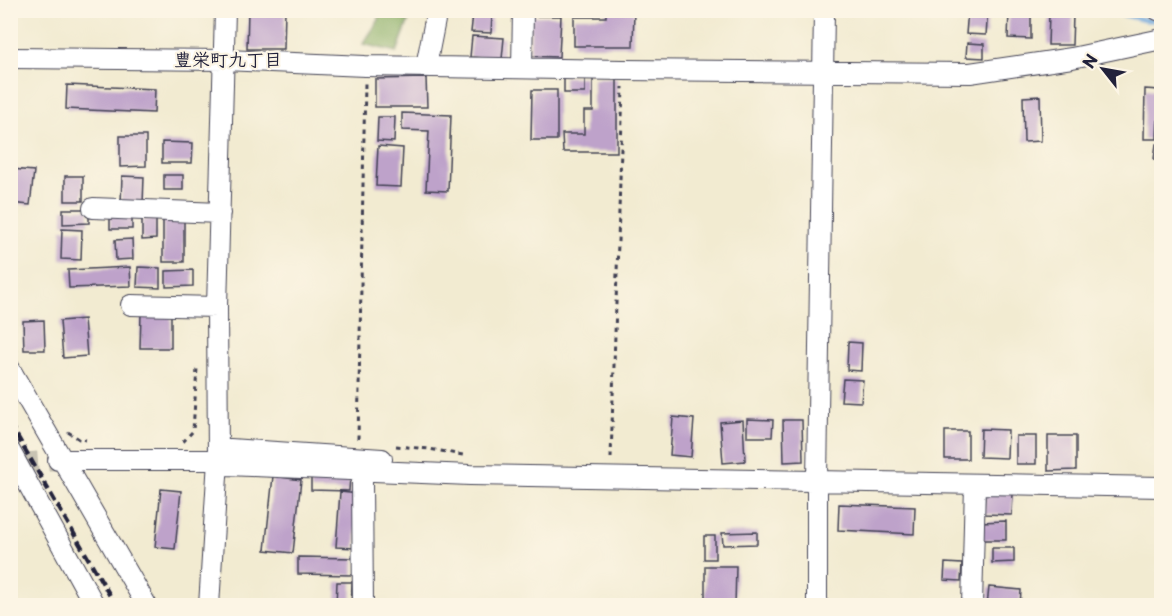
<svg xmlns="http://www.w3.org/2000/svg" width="1172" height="616" font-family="'Playpen Sans','Klee One',sans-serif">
  <rect width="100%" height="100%" fill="#fcf5e5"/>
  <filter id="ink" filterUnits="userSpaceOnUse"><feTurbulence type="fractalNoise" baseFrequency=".0167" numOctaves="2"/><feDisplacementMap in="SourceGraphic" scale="12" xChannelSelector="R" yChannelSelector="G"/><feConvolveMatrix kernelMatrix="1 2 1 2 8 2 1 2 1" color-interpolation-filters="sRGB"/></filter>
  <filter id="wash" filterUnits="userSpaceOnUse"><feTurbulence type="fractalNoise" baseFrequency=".008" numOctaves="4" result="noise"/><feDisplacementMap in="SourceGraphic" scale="24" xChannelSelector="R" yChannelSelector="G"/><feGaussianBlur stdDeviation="1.35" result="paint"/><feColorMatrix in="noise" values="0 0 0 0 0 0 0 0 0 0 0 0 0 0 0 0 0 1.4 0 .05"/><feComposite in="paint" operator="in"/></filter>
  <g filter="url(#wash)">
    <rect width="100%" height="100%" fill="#f2ebd1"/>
    <path fill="#87ac62" stroke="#54674e" stroke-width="1.5" d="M376,11H407L408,22L397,52L363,44L379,20Z"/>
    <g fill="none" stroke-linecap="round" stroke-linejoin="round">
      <path stroke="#6ea7dd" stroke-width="5" d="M1106,10L1145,20H1162"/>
    </g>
    <g id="blocks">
      <path fill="#bea2ca" d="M248,10H285L284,49H247Z
        M606,10H634L633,46H574V17H606Z
        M968,10H988L986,35L966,34Z
        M1009,12H1031V39L1008,38Z
        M473,14L492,16L491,33L471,32Z
        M1049,14L1073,15L1072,45H1048Z
        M531,16H561L559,57L530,56Z
        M472,36L504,38L502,59L470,57Z
        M967,43L984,44V58L966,57Z
        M564,77H585V93H564Z
        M426,78L427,107H375V79Z
        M593,78H617V152H563L562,134H584V111H593Z
        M67,85L155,89L154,113L66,109Z
        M1145,89L1159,90L1157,139H1144Z
        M532,90H557V140H531Z
        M1040,96L1041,141L1024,142L1023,97Z
        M402,113L451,115L448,191L426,190L429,131L402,130Z
        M378,117H395L394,142L377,141Z
        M120,136H146V166L120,167Z
        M162,142L193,143L192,163H162Z
        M1156,144L1162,145V160L1154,159Z
        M378,146L403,148L401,187L376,186Z
        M11,169L34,171L30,205L10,203Z
        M164,175H183V190H164Z
        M65,176H83V201H65Z
        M122,176L144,177L143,204L121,203Z
        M63,209H89V223L63,224Z
        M110,214H132V229H110Z
        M156,219V239L142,240V220Z
        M163,220H184V262H163Z
        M62,229L82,230L81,260L61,259Z
        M132,239L133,259L116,260L115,240Z
        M130,267L131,286L69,288L68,270Z
        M138,267L160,268V288L137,287Z
        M193,270V286L166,287V271Z
        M141,314H171V348H140Z
        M84,319L87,356L63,358L60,321Z
        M44,320L45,350H24L23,321Z
        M848,342L862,343L861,371L847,370Z
        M843,379L863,380L861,402L841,401Z
        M673,417L694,419L691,457L670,455Z
        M747,419L773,420L772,437H747Z
        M743,420L745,461L723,463L720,422Z
        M783,420H802L803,461L784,462Z
        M981,429L1008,430L1007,458L980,457Z
        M945,431H968V459H945Z
        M1016,436H1036V464H1016Z
        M1048,436H1076V470L1048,471Z
        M311,475L350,476L349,491L311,490Z
        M273,476L301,480L293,553L265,550Z
        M161,489L181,491L175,549L155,547Z
        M985,491L1013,493L1012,515L984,514Z
        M340,492L359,494L355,548L336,547Z
        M839,504L915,507L914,534L838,530Z
        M1006,521V540H982L981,522Z
        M757,532V544L723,545L722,533Z
        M704,536H715V559H704Z
        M992,548H1014V562L992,563Z
        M298,557L354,558L353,575L298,574Z
        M945,563L962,564L961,581L944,580Z
        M705,566H736L735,606H705Z
        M337,582H352L351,606L336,605Z
        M989,587L1021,590L1020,606H987Z"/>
    </g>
  </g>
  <g filter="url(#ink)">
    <use href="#blocks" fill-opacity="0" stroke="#414052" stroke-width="1.5"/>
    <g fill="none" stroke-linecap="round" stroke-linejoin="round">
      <path stroke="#c8c3b3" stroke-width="20" stroke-dasharray="20 10" stroke-linecap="butt" d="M18,463L58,460"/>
      <g stroke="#414052" stroke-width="22">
        <path id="minor" d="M1158,10L1162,11
          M10,58L225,60L365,66L623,70L970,73L1072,58L1162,39
          M426,66L437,10
          M522,68L523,10
          M93,208L220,213
          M131,305L217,307
          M10,369L147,606
          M10,451L95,606
          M58,460H218L226,465L470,475L1162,487
          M218,460L230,449L382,459
          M362,480L363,606
          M209,606L218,460L217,307L225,10
          M817,606V481L824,10
          M972,606L975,484"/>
      </g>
      <path stroke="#414052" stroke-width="3" stroke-dasharray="4.5 4.5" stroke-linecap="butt" d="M10,340L17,351
        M68,432L79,439L86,440
        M358,439L365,83
        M183,442L193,431L197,368
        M396,446L429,449L463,455
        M611,458L623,87"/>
      <use href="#minor" stroke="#fff" stroke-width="20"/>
      <path stroke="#22223b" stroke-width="4.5" stroke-dasharray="9 4.5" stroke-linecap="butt" d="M10,424L116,606"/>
    </g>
  </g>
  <g text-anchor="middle" stroke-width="4.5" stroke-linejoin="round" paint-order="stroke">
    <g font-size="18" font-weight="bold" fill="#22223b" stroke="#fcf5e5">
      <text x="228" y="66">豊栄町九丁目</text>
    </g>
  </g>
  <rect width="1172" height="616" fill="none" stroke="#fcf5e5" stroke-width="36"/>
  <g transform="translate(1103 69) rotate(301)" stroke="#fcf5e5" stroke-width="4.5" paint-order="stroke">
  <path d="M0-4.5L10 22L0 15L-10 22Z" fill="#22223b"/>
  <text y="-9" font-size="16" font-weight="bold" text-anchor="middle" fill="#22223b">N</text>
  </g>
</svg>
